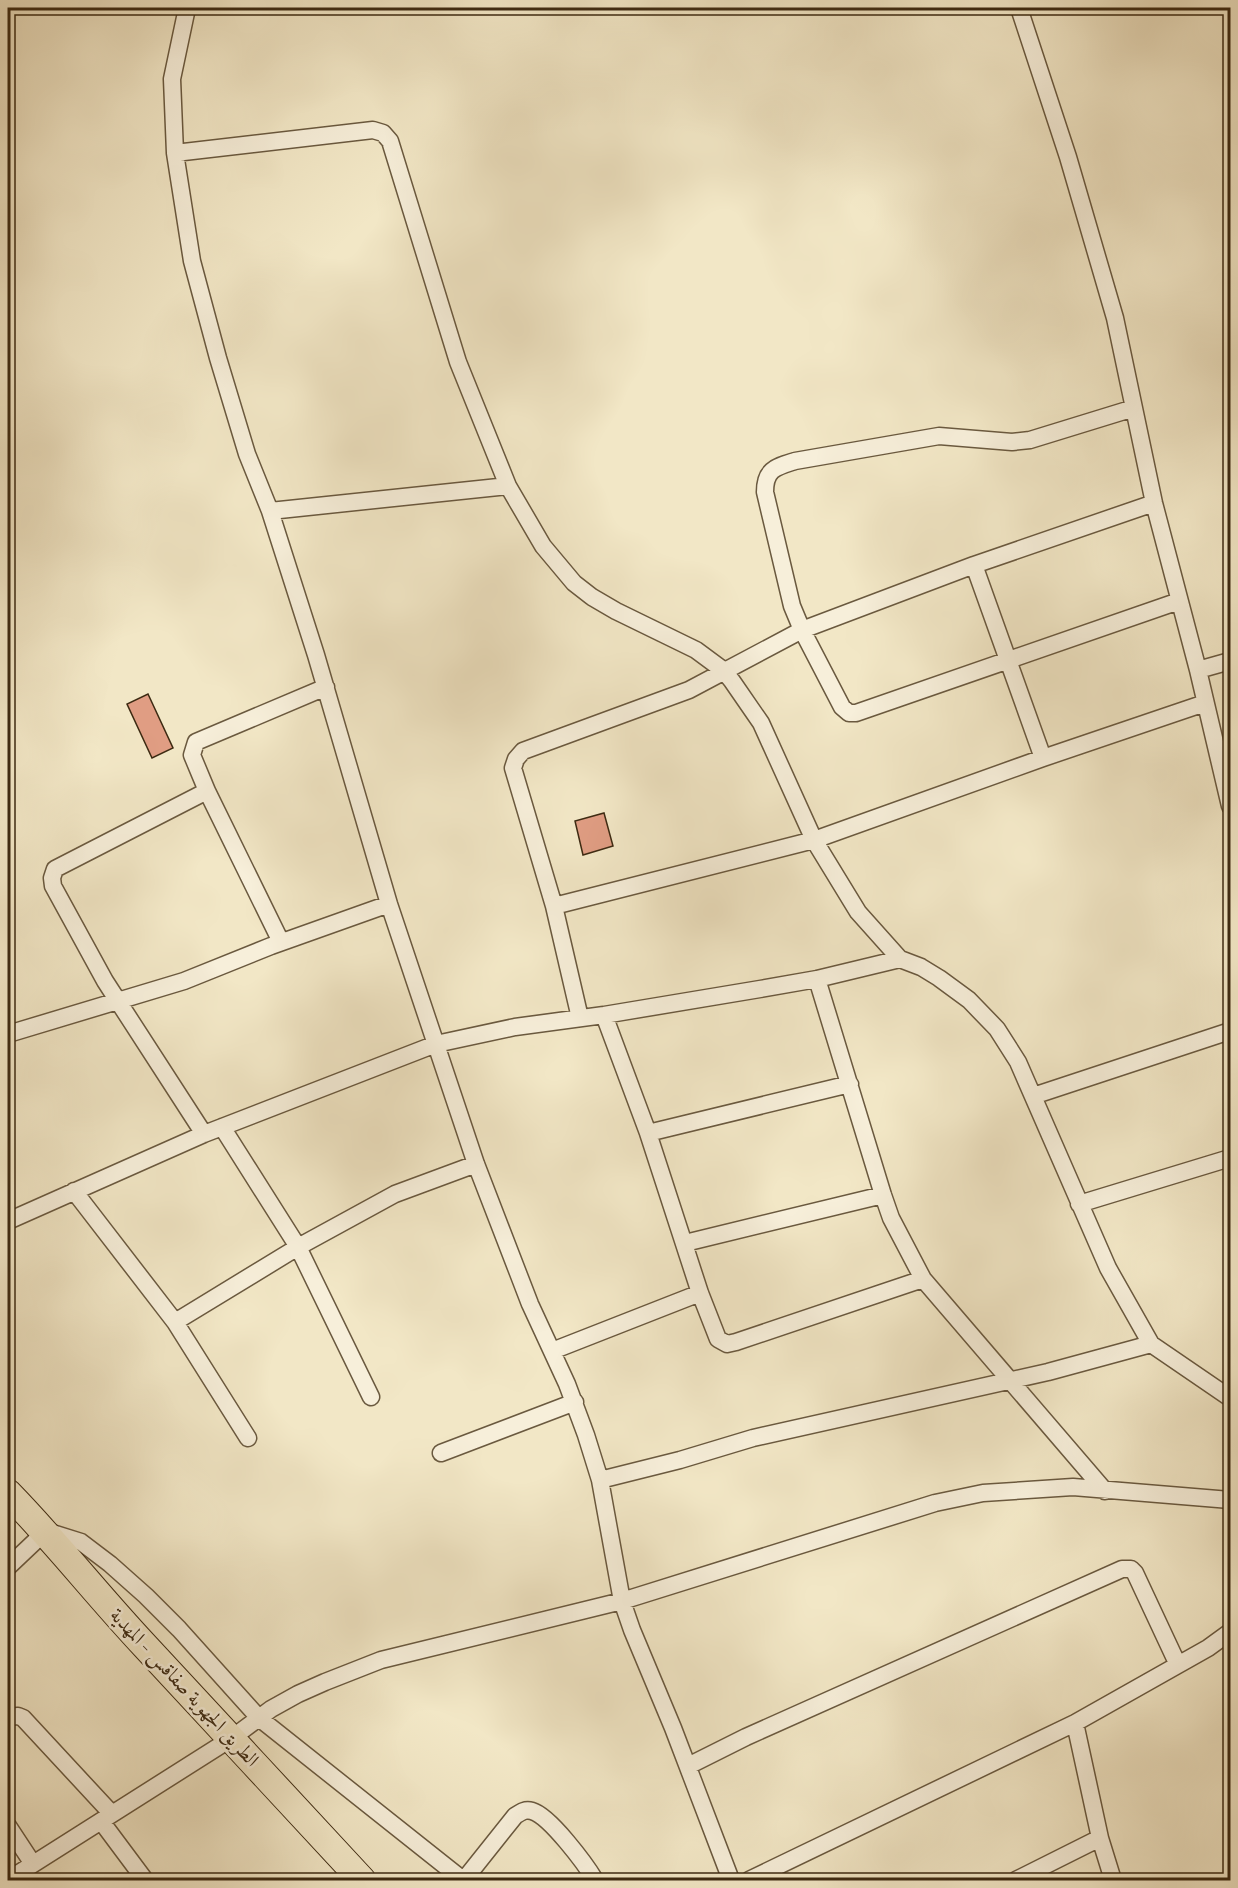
<svg xmlns="http://www.w3.org/2000/svg" width="1238" height="1888" font-family="'Libre Bodoni',Amiri,serif">
  <rect width="100%" height="100%" fill="#f2e7c6"/>
  <filter id="stains"><feTurbulence type="fractalNoise" baseFrequency=".00333" numOctaves="4"/><feColorMatrix values="0 0 0 0 .2 0 0 0 0 .09 0 0 0 0 .02 0 0 0 .5 -.17"/></filter>
  <radialGradient id="worn" r=".72"><stop offset=".6" stop-color="#630" stop-opacity="0"/><stop offset="1" stop-color="#630" stop-opacity=".3"/></radialGradient>
  <path fill="#e09d83" stroke="#3d2a12" stroke-width="1.5" d="M148,694L173,748L152,758L127,704Z
    M604,813L613,846L583,855L575,821Z"/>
  <g fill="none" stroke-linecap="round" stroke-linejoin="round">
    <g stroke="#6a593f" stroke-width="19">
      <path id="street" d="M187,8L172,79L175,153L192,261L218,358L247,454L270,511L316,655L389,904L476,1164L530,1304L567,1384L586,1435L600,1480L622,1601L632,1630L673,1728L731,1880
        M1019,8L1068,157L1115,318L1154,503L1198,670L1230,661
        M175,153L373,130L383,133L390,141L458,362L508,486L543,546L574,583L592,597L616,611L696,650L723,670L732,681L761,723L814,840L858,912L900,959L921,967L939,978L969,1000L997,1029L1018,1062L1108,1268L1151,1344L1230,1398
        M1134,408L1030,440L1012,442L939,436L795,461C776,467 765,469 765,492L792,606L802,630L974,565L1154,503
        M270,511L508,486
        M974,565L1043,758
        M1198,670L1230,806
        M207,791L192,755L196,742L326,687
        M554,906L513,768L516,759L523,751L689,690L802,630L842,707L849,713H856L1179,601
        M817,979L883,1195L891,1218L923,1279L1105,1491
        M604,1015L648,1133L700,1293L718,1339L727,1344L736,1342L923,1279
        M580,1018L554,906L814,840L1043,758L1205,703
        M8,1034L184,981L271,946L389,904
        M1033,1096L1230,1031
        M222,1127L298,1247L371,1397
        M648,1133L850,1084
        M204,1134L105,981L53,886L52,878L55,869L207,791L281,942
        M74,1191L175,1322L248,1438
        M1079,1204L1230,1158
        M8,1221L204,1134L436,1044L515,1027L604,1015L760,989L817,979L900,959
        M685,1243L883,1195
        M175,1322L298,1247L395,1194L476,1164
        M552,1351L700,1293
        M441,1453L575,1402
        M600,1480L680,1460L753,1438L1048,1372L1151,1344
        M8,1567L46,1531L81,1542L110,1564L146,1596L179,1629L259,1718L463,1880
        M8,1717L18,1716L23,1718L112,1814
        M688,1766L746,1737L1122,1569H1131L1135,1573L1178,1665
        M101,1821L145,1880
        M8,1826L33,1864
        M1100,1838L1113,1880
        M8,1880L232,1738L271,1709L298,1694L325,1682L381,1660L622,1601L935,1503L983,1493L1073,1487L1230,1500
        M464,1880L515,1816C521,1812 525,1809 532,1811C550,1816 586,1865 595,1880
        M749,1880L1075,1723L1208,1648L1230,1632
        M1016,1880L1100,1838L1075,1723"/>
    </g>
    <g stroke="#3d2a12" stroke-width="29">
      <path id="primary" d="M8,1493C56,1542 98,1596 145,1646C217,1724 290,1802 362,1880"/>
    </g>
    <use href="#street" stroke="#f7efda" stroke-width="16"/>
    <use href="#primary" stroke="#f2e7c6" stroke-width="27"/>
  </g>
  <g text-anchor="middle" stroke-width="5" stroke-linejoin="round" paint-order="stroke">
    <g font-size="20" fill="#3d2a12" stroke="#f7efda">
      <text transform="translate(185 1687) rotate(47)" y="7">الطريق الجهوية صفاقس - المهدية</text>
    </g>
  </g>
  <rect width="1238" height="1888" fill="none" stroke="#f2e7c6" stroke-width="30"/>
  <rect x="9" y="9" width="1220" height="1870" fill="none" stroke="#3d2a12" stroke-width="3"/>
  <rect x="15" y="15" width="1208" height="1858" fill="none" stroke="#3d2a12" stroke-width="1.5"/>
  <rect width="100%" height="100%" filter="url(#stains)"/>
  <rect width="100%" height="100%" fill="url(#worn)"/>
</svg>
